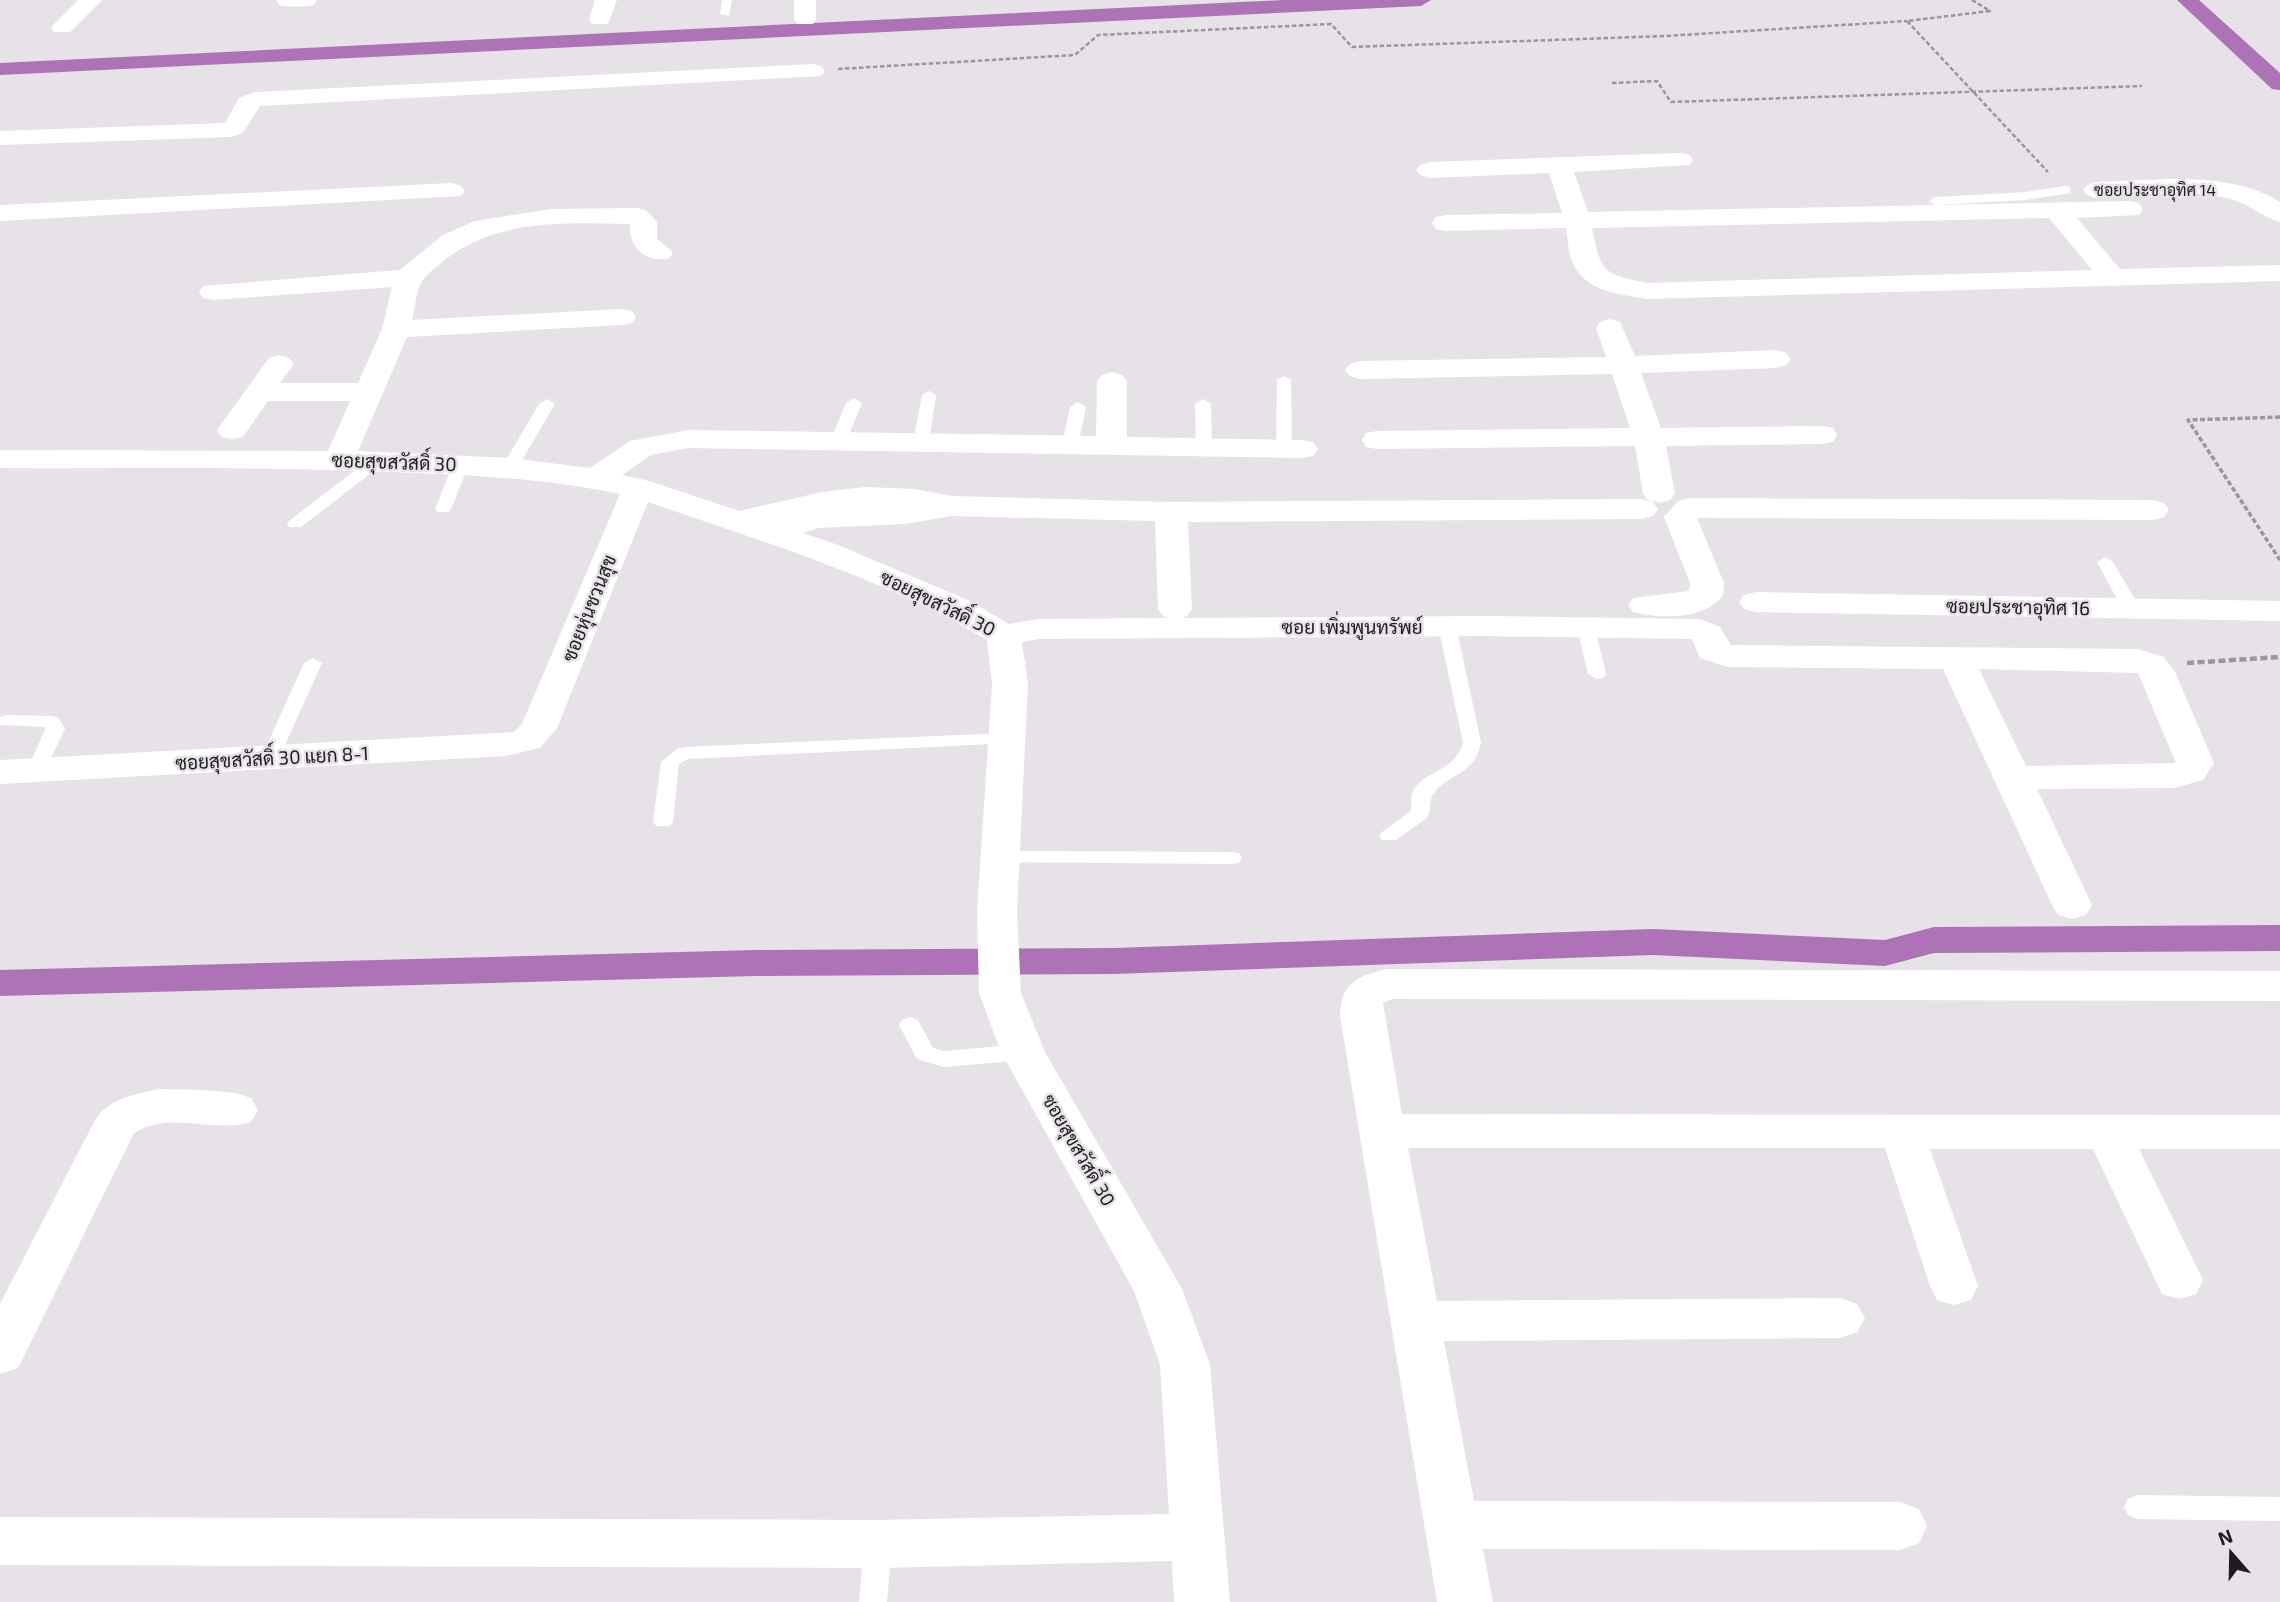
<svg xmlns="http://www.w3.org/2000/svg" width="2280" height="1602" font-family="'Exo 2',Sarabun,sans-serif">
  <rect width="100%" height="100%" fill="#e7e2e8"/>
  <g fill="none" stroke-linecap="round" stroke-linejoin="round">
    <path fill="#ad73b6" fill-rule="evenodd" d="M1283,0H1431L1421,6L0,75V63Z
      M2177,0H2199L2280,73V90L2272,89Z
      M2280,925V951L1934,953L1885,966L1653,955L1114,974L756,976L0,996V970L756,950L1114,948L1653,929L1885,940L1934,927Z"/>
    <path stroke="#9a969b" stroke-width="2.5" stroke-dasharray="4.5 2.5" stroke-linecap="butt" d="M1972,0L1990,11L1907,21L2048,172
      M838,69L1075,55L1098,35L1331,24L1352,47L1666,36L1907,21
      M1612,83L1657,81L1671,102L2142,86"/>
    <path stroke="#9a969b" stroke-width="3.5" stroke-dasharray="5 2.5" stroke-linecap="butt" d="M2280,417L2188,420L2280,560"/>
    <path stroke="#9a969b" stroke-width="4.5" stroke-dasharray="7 3.5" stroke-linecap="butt" d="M2187,663L2280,657"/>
    <path fill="#fff" fill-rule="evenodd" d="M722,0H732L729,16L720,14Z
      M2065,186L2070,187V193L2026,200L1935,205L1929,201L1935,197L2026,192Z
      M1284,376L1291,380L1292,449L1284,454L1276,449L1277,380Z
      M929,391L936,395L929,443L921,448L913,443L922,395Z
      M854,398L862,403L846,442L843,445H833L830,442L846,403Z
      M547,399L555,404L518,467L510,472L504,470L502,467L539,404Z
      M1203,399L1211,404L1212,448L1204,453L1196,448L1195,404Z
      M1078,402L1086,407L1078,446L1070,451L1062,446L1070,407Z
      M377,456L383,458L385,461L383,464L301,527H289L287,524L289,521L371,458Z
      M461,459L469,464L451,509L449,512H437L435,509L453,464Z
      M2105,557L2113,562L2140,608L2137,612L2131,613L2122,608L2097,562Z
      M1447,621L1456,626L1481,742C1475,775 1452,771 1434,793C1428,800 1432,810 1427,818L1396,840H1382L1379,836L1382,832L1411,811C1411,806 1411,799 1412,794C1422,769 1456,773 1463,742L1438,626Z
      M1586,622L1595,627L1606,674L1603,678L1597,679L1588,674L1577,627Z
      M313,658L322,663L279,758L277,762H263L261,758L304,663Z
      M7,715L52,716L59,718L65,729L43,774L36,776L27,770L46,727L0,725V717Z
      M1007,733L1014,735L1016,739L1014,743L688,759L679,764L673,822L670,826H656L653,822L661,762L677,749L684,747Z
      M1000,851L1232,852L1239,853L1242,858L1239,863L1232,864L993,862L990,857L993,852Z
      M910,1017L918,1020L933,1048L944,1051L1023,1044L1031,1046L1034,1052L1031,1058L1023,1060L944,1067L917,1059L899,1025L902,1020Z
      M2137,1495L2280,1497V1521L2137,1519L2128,1515L2124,1507L2128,1499Z
      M878,1532L888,1536L892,1544L887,1602H859L864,1544L868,1536Z"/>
    <path fill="#fff" fill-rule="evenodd" d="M78,0H102L70,32H54L51,27Z
      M276,0H317L314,5C302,7 291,7 279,5Z
      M595,0H617L608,24H592L589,19Z
      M794,0H816V19L813,24H797L794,19Z
      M813,64L821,66L825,71L821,76L260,106L243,133L231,137L0,145V131L225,123L239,98L255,92Z
      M1681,153L1690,155L1693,160L1690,165L1574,172L1588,212L2130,201L2139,203L2143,209L2139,215L2077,218L2120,269L2280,265V281L1647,299C1619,294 1584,292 1572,261C1568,252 1568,238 1566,228L1445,231L1436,229L1432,223L1436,217L1445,215L1562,213L1549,173L1429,178L1420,175L1416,170L1420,165L1429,162ZM2049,218L2092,270L1647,283C1602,274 1601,272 1592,228Z
      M2168,179C2206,179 2247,181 2280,202V222C2262,217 2249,204 2231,199C2188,188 2140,196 2096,198L2087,195L2083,190L2087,185L2096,182Z
      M452,183L461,186L465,191L461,196L0,221V205Z
      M637,208L646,210L657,222V239L673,252L670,258C646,264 628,247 630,224C564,223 493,218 440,264C434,269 424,276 421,283C416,293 415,308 412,320L622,309L632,311L636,317L632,323L622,325L407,337L358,451L510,458L590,468L630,441L688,430L1096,436L1097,381L1102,375L1112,372L1122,375L1127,381V437L1302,440L1313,442L1318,449L1313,456L1302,458L688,448L651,455L622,475L649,481L739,511L822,492L865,487L915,489L952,496L1171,502L1642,499L1653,502L1658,509L1653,516L1642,519L1188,522L1192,609L1187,616L1181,618L1482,616L1700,619L1720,627L1731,645L2138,649L2164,657L2175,672L2214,763L2203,780L2174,788L2037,789L2092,905L2086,915L2072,919L2058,915L2052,905L1943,669L1728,667L1700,658L1692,639L1482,636L1039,639L1022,642L1028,684L1017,912L1021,993L1045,1052L1182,1289L1210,1364L1230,1602H1174L1172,1561L878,1568L0,1565V1517L878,1520L1169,1514L1160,1364L1134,1291L1001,1052L979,993L977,912L992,684L987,640C882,577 763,542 648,502L557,728L540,748L506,756L0,784V760L514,732L522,724L620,494C544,478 470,475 393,472C262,466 131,469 0,468V450L328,451L350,401H268L243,437L232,439L221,437L217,430L269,358L279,355L289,358L294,364L280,383H358L382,329L392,287L213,300L203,298L199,292L203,286L400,270L443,235L475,221L551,209ZM952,516L1155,521L1158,609L1163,616L1169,618L1039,619L1009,624L970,601L838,545L803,533L818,528L904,524ZM1979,669L2138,673L2176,763L2026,766Z
      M1610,319L1620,322L1635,356L1776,350L1786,353L1791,359L1786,365L1776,368L1641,373L1661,428L1822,426L1833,428L1837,435L1833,442L1822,444L1666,446L1675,493L1670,500L1659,503L1648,500L1643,493L1635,446L1377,449L1366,447L1362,440L1366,433L1377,431L1630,428L1612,374L1360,379L1350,376L1345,370L1350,364L1360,361L1606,357L1596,328L1600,322Z
      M1689,498L2153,500L2164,503L2169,510L2164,517L2153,520L1697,518L1724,583L1723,595C1706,620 1660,619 1633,612L1628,605L1633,598L1689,591L1690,583L1664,517L1678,501Z
      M1756,592L2280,601V621L1756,612L1744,609L1739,602L1744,595Z
      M1385,969L2280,971V1001L1392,999L1383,1003L1402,1114L2280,1115V1149H2139L2203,1280L2196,1294L2179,1299L2162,1294L2093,1149H1930L1978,1286L1971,1300L1954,1305L1937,1300L1930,1286L1885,1148H1408L1437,1301L1840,1298L1857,1304L1865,1318L1857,1332L1840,1338L1444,1341L1474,1501L1900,1502L1919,1509L1927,1526L1919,1543L1900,1550L1483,1549L1493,1602H1437L1340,1016C1341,983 1355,978 1385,969Z
      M159,1089L205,1090L235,1093L251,1098L258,1110L251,1122C212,1134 171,1110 134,1133L18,1368L0,1374V1304L94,1122C107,1099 134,1094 159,1089Z"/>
  </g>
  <g text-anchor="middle" stroke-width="5" stroke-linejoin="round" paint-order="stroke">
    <g font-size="16" fill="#1e1c1f" stroke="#e7e2e8">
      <text x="2155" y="196">ซอยประชาอุทิศ 14</text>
    </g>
    <g font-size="19" fill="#1e1c1f" stroke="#e7e2e8">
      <text transform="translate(394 462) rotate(2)" y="7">ซอยสุขสวัสดิ์ 30</text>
      <text transform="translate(938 603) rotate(26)" y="7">ซอยสุขสวัสดิ์ 30</text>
      <text transform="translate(2018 607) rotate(1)" y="7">ซอยประชาอุทิศ 16</text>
      <text transform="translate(589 608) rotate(-68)" y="7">ซอยหุ่นชวนสุข</text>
      <text x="1352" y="634">ซอย เพิ่มพูนทรัพย์</text>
      <text transform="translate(272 758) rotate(-3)" y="7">ซอยสุขสวัสดิ์ 30 แยก 8-1</text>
      <text transform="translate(1079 1150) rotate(60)" y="7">ซอยสุขสวัสดิ์ 30</text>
    </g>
  </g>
  <g transform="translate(2231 1553) rotate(340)" stroke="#e7e2e8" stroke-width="5" paint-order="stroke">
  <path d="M0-5L12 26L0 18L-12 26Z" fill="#1e1c1f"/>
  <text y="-10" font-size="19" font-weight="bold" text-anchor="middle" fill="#1e1c1f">N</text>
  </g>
</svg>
